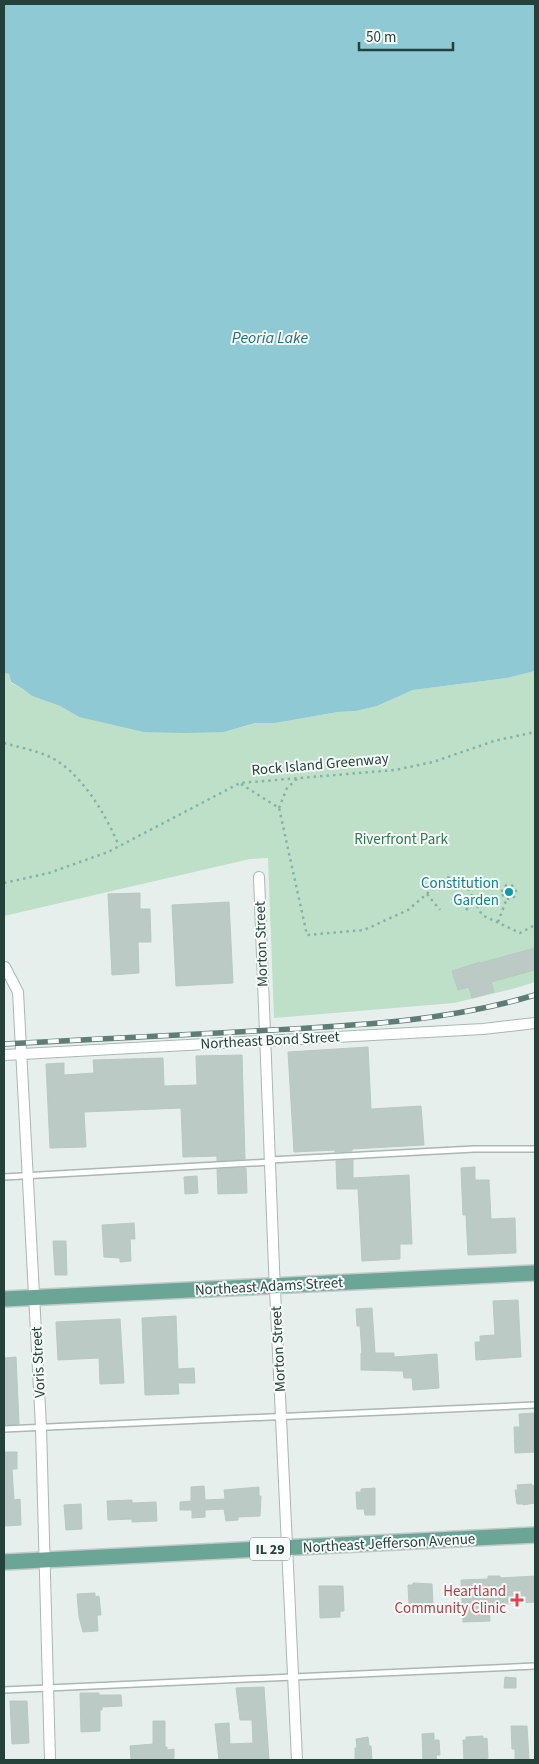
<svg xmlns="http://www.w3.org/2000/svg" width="539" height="1764" font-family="'Source Sans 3',sans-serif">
  <rect width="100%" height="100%" fill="#e6efeb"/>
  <path fill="#bfe0c8" d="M535,671V982L516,988L454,1003L274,1018L268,858L250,859L4,916V673L9,674L11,683L23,689L32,696L60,706L79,717L224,732L255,723H275L338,712L356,711L377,706L413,690L507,678Z"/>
  <path fill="#8ec9d4" d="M4,4H535V671L507,678L413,690L377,706L356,711L338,712L275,723H255L224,732L185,733L144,732L79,717L60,706L32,696L23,689L11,682L9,674L4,673Z"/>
  <path fill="#bbcac4" stroke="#b8c9c2" d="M140,893V909H150L151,942H138L139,973L112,975L108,894Z
    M229,902L233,983L176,986L172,905Z
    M535,948V970L491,982L494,992L472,998L469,987L458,990L452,971L480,962V963Z
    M368,1047L371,1109L421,1106L424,1145L352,1149V1151L335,1152V1150L294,1152L288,1052Z
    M242,1055L245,1159L217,1161V1156L183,1157L181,1108L84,1112L86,1147L50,1148L46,1064L64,1063V1075L94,1073L93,1060L163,1058L164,1086L197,1085L196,1056Z
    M353,1160V1178L409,1175L412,1244H400V1259L362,1261L358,1189H337L336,1161Z
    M475,1167V1180H489L491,1219L515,1218L516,1253L468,1255L466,1215H463L461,1168Z
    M246,1168L247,1193L218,1194L217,1169Z
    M197,1176L198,1193L185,1194L184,1177Z
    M134,1223L135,1239H130L131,1261L120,1262V1258L104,1257L102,1225Z
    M53,1241H66L67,1275H55Z
    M518,1300L521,1357L476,1360L475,1342H480V1336L495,1335L493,1301Z
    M372,1308L375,1353H394V1357L437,1354L439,1388L413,1390L412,1378H404L403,1371L361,1370V1353H362L360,1326H357L356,1309Z
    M176,1316L178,1369L194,1368L195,1383H178L179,1394L145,1395L142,1318Z
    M120,1319L124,1383L100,1384L99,1358L58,1360L56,1322Z
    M16,1357L19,1424L4,1425V1358Z
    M535,1413V1452L515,1453L514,1427H520L519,1414Z
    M4,1452H17V1469H12L14,1500L20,1499L21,1525L4,1526Z
    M532,1484V1486L535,1485V1503L523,1505V1504H517L515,1490H518L517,1485Z
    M204,1486L205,1500L225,1499L224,1490L259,1487V1496H261L260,1516L238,1517V1520L226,1521L224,1509L205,1510V1517L192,1518V1510H180V1502L191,1501V1487Z
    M375,1488V1515H365L364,1509H357L356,1492H361V1489Z
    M132,1500V1503L156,1502L157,1521L132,1522V1519L108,1520L107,1501Z
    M81,1504L82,1529L66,1530L64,1505Z
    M488,1576H500V1578L535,1576V1602L489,1605L490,1621L463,1622L461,1580L488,1579Z
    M413,1583L432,1584L433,1604L409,1605L408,1585H413Z
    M319,1586H343L344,1611H340V1617L320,1618Z
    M95,1593V1597L99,1596L101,1615H97L98,1631L83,1632L79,1617L77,1594Z
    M505,1677L516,1678V1688H504Z
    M264,1687L269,1760H219L215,1724L229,1723L230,1744L253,1743L252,1720H240L236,1688Z
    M80,1693H99V1695H121L122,1706L102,1707V1710H100V1731L81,1732Z
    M10,1701H27L29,1743L12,1744Z
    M153,1721H165V1747H167V1750L174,1749V1760H131L130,1746L153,1744Z
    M511,1726H527L529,1760H515V1749H512Z
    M434,1733V1740H439L440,1755H436L437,1760H423L422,1734Z
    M483,1736V1739L487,1738L488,1758L483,1759V1760H464L463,1740H466V1737Z
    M368,1737L369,1746H371L372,1760H355V1748H357L356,1739Z"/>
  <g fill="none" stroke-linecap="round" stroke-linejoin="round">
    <g stroke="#a8b8b2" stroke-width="8">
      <path id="service" d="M270,1160L474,1149H535
        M4,1177L270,1162
        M4,1429L535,1405
        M4,1690L535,1666"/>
    </g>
    <g stroke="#a8b8b2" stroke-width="12">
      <path id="minor" d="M259,877L274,1268L297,1760
        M5,967L18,992L41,1427L50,1760
        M4,1055L483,1029L535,1023"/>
    </g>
    <g stroke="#c2cac8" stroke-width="18">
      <path id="primary" d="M4,1299L535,1273
        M4,1562L535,1535"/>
    </g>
    <path stroke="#86b3a5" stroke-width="2.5" stroke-dasharray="2.5 4" stroke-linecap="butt" d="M4,743C18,747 34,750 48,756C81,771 106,815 119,846
      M241,784L279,808L307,935L364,930L408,910L444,879L452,876L465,883L482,915L520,933L535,925
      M279,808L287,788L299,777
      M4,883L49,873L108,852L240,783L395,770L433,762L494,741L535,732
      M502 892a7 7 0 1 1 14 0a7 7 0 1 1-14 0Z
      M427,894L440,910
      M466,910L475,901
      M498,922L507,898"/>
    <use href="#service" stroke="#fff" stroke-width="5"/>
    <use href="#minor" stroke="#fff" stroke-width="10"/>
    <use href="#primary" stroke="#6aa596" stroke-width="15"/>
    <g stroke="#5f7d75" stroke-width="5.5">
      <path id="rail" d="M4,1044C93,1039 183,1035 273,1030C364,1025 447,1021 535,995"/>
    </g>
    <use href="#rail" stroke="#f7fbf9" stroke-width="4" stroke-dasharray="11" stroke-linecap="butt"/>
  </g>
  <circle fill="#0f9aa8" stroke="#f7fbf9" stroke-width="2" cx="509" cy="892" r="5"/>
  <path fill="#e0444e" stroke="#f7fbf9" stroke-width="2" d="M514.5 1592.5h5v5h5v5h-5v5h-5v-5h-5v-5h5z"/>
  <g text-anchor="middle" stroke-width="4" stroke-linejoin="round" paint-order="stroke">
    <rect fill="#f7fbf9" stroke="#637a73" stroke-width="1" x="250" y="1537.5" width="40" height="23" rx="4"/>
    <g font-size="14" font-weight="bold" fill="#24423a">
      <text x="270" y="1554">IL 29</text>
    </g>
    <g font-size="15" fill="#24423a" stroke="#f7fbf9">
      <text transform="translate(320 764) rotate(-5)" y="5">Rock Island Greenway</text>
      <text transform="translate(261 944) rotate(-92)" y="5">Morton Street</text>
      <text transform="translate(270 1040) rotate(-3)" y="5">Northeast Bond Street</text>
      <text transform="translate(269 1286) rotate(-3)" y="5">Northeast Adams Street</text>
      <text transform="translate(278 1349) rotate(-93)" y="5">Morton Street</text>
      <text transform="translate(38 1362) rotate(-93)" y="5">Voris Street</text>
      <text transform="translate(389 1543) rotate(-3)" y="5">Northeast Jefferson Avenue</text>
    </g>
    <g font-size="15" fill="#2d7a4b" stroke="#f7fbf9">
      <text x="401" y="844">Riverfront Park</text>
    </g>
    <g font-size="15" fill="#0d838f" stroke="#f7fbf9" text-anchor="end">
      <text x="499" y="888">Constitution<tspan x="499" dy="17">Garden</tspan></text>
    </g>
    <g font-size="15" fill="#be3a42" stroke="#f7fbf9" text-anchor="end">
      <text x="506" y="1596">Heartland<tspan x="506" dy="17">Community Clinic</tspan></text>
    </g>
    <g font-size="16" font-style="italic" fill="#1c6f80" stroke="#f7fbf9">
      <text x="270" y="343">Peoria Lake</text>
    </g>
  </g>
  <rect width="539" height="1764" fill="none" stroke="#24423a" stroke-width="10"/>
  <path d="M359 42v8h94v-8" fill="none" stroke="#24423a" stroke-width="2.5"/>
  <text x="366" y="42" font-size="15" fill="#24423a" stroke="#f7fbf9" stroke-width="4" paint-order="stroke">50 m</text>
</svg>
